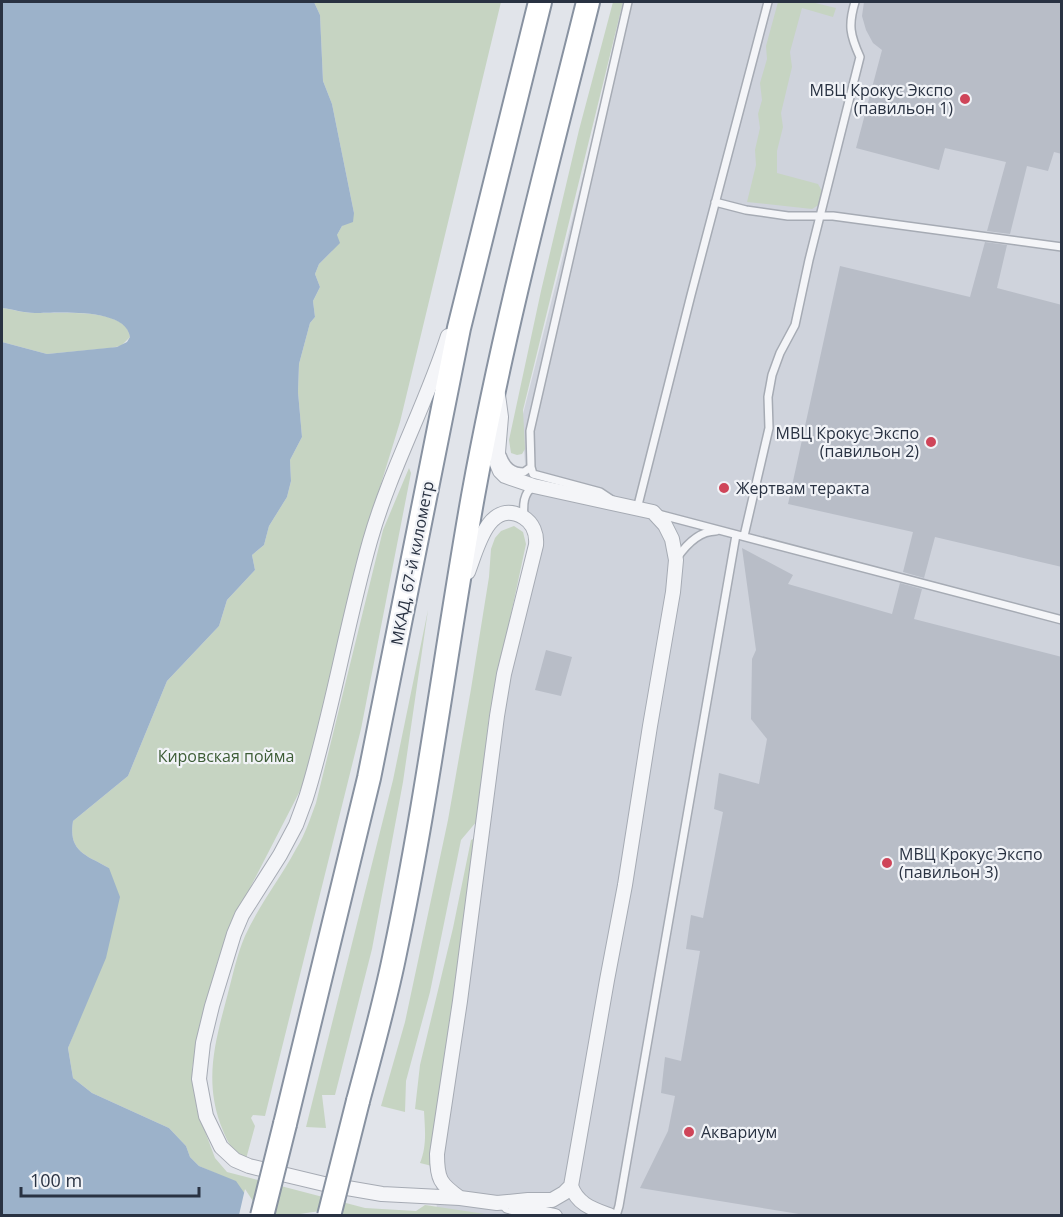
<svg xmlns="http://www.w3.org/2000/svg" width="1063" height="1217" font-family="'Open Sans',sans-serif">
  <rect width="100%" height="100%" fill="#e1e4ea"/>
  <path fill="#cfd3dc" d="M627,2H1061V1215L446,1216L437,1214L432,1099L530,539L522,418Z"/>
  <path fill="#c6d4c2" d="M314,2H501L400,422L365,536L317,740L303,785L234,919L218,960L206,1003L192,1068L194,1090L197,1110L215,1158L227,1172L365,1208L416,1211L425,1205L492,1215L351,1216L320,1211L293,1215L267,1216L215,1173L199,1166L190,1157L186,1146L169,1128L92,1093L73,1078L68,1048L80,1018L109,868C86,855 68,852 73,821L128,776L167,681L219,626L227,600L255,570L252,555L264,545L269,526L287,497L291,481L290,460L302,437L298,392L299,364L310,323L315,317L313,301L320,287L315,274L319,264L332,251L337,235L342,226L354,213L332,104L323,81L320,15Z
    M613,2H623L523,410L525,449L522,454L517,455L511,453L509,440L541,291L579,130Z
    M778,2H811L836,8L833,17L802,8L790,52L792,67L781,113L783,127L777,151V173L818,184L823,193L820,204L812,209L747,202L756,165L755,150L760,128L758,114L762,100L760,83L767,59L766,46Z
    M2,308C12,309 23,313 34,313C55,314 127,306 130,337L121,346L110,348L47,354L2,342Z
    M409,468L411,473L361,729L265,1116L253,1115L251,1118L255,1126L246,1159C230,1149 227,1141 220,1123C204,1077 216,1039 228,993C233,975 237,954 245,936C259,905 280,879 296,849C305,835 310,819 316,803L383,530Z
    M514,526L523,532L526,544L489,717L477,821L461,840L430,992L406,1081L405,1112L381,1106L405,1022L448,820L471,689L489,577L491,549L495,538L501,531Z
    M428,610L403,782L372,949L335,1095H322L326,1128L306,1127L393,780Z
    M475,838L432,1166L420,1163C427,1146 425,1130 424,1111L415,1109L420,1065L453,928L471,840Z"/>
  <path fill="#9cb2ca" d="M2,2H314L320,15L323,81L332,104L354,213L353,222L342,226L337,235L340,243L319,264L315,274L320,287L313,301L315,317L310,323L299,364L298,392L302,437L290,460L291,481L287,497L269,526L264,545L252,555L255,570L227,600L219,626L167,681L128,776L73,821C68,852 86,855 109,868L120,897L106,958L68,1048L73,1078L92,1093L169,1128L186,1146L190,1157L199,1166L236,1181L259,1214L267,1215L2,1216V342L47,354L117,347L127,342L130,337C126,307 56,313 35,313C23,313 13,309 2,308Z"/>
  <path fill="#e1e4ea" d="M245,1189L260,1212L270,1216L239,1215Z"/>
  <path fill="#b8bdc7" d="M864,2H1062V154L1054,152L1048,171L1027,166L1010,234L987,231L1006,162L945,148L939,170L856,148L882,50L873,43L866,30L862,16Z
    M985,242L1007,245L997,288L1062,305V567L935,537L924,578L903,572L913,532L788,504L840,266L970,297Z
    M742,548L793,575L788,584L892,614L900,583L922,589L914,619L1062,657V1215H805L640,1188L668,1131L675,1096L661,1093L665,1057L681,1061L700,951L686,949L691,915L703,918L723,812L714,809L719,773L759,784L767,739L751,719L752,659L756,650Z
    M546,650L572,657L561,696L535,690Z"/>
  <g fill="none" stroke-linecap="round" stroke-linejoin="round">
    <g stroke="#a6abb4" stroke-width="10">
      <path id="service" d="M715,202L746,210L788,216H833L1062,247
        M502,455C506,466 512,472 524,472L531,467
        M612,500L600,492L533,474L531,467L530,431L628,2
        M637,509L691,295L768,2
        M658,514L1062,620
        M524,518C523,505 523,493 534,486
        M744,536L769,428L768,397L772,375L780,353L795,325L809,260L860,57C850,35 848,25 855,2
        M677,558C686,545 699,531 716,531
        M616,1216L619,1206L736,535"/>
    </g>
    <g stroke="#a6abb4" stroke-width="16">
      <path id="minor" d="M448,336C426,405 390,470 370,541C346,626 332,714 306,798L296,825L280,855L242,915L234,934L212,1006L203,1043L199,1079L206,1116L221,1147L235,1160L249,1166L324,1184L382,1194L460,1198L497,1203L528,1200H552L564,1193L571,1186
        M498,395L501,417L497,464L500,471L505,476L534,486L653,512L665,525L672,539L676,560L673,592L650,726L625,885L607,980L571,1186C578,1205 593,1209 611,1216
        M460,1198C440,1184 437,1179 437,1154L460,1001L497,716L504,674L536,545C537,534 533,523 523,517C488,498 477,549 468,572
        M508,1206L555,1216"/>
    </g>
    <g stroke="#8892a1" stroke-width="26">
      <path id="trunk" d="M358,1101C371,1052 385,1003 395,953C427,802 446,648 473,496C503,330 547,166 588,2
        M285,1124L369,778L459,328L540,2"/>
    </g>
    <use href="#service" stroke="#f4f5f8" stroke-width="7"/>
    <use href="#minor" stroke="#f4f5f8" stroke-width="14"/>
    <use href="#trunk" stroke="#fff" stroke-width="22"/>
    <g stroke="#8892a1" stroke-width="26" stroke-linecap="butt">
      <path id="trunk-bridge" d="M262,1216L285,1124
        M329,1216L358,1101"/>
    </g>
    <use href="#trunk-bridge" stroke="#fff" stroke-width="22"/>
  </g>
  <g fill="#cf4559" stroke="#f1f3f7" stroke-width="2">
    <circle cx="965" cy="99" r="6"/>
    <circle cx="931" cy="442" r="6"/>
    <circle cx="724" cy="488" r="6"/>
    <circle cx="887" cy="863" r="6"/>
    <circle cx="689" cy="1132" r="6"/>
  </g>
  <g text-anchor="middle" stroke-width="4.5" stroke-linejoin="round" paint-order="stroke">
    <g font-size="16" fill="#293242" stroke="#f1f3f7" text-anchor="start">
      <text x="953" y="96" text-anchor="end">МВЦ Крокус Экспо<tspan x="953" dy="18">(павильон 1)</tspan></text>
      <text x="919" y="439" text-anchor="end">МВЦ Крокус Экспо<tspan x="919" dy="18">(павильон 2)</tspan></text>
      <text x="736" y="494">Жертвам теракта</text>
      <text x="899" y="860">МВЦ Крокус Экспо<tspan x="899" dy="18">(павильон 3)</tspan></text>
      <text x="701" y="1138">Аквариум</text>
    </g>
    <g font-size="16" fill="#293242" stroke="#f1f3f7">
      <text transform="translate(412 563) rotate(-79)" y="6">МКАД, 67-й километр</text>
    </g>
    <g font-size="16" fill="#3d5d36" stroke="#f1f3f7">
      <text x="226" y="762">Кировская пойма</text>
    </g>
  </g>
  <rect width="1063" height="1217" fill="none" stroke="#293242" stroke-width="6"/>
  <path d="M21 1187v9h178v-9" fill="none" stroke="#293242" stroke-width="3"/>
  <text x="30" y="1187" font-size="18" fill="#293242" stroke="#f1f3f7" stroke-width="4.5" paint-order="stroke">100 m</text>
</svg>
